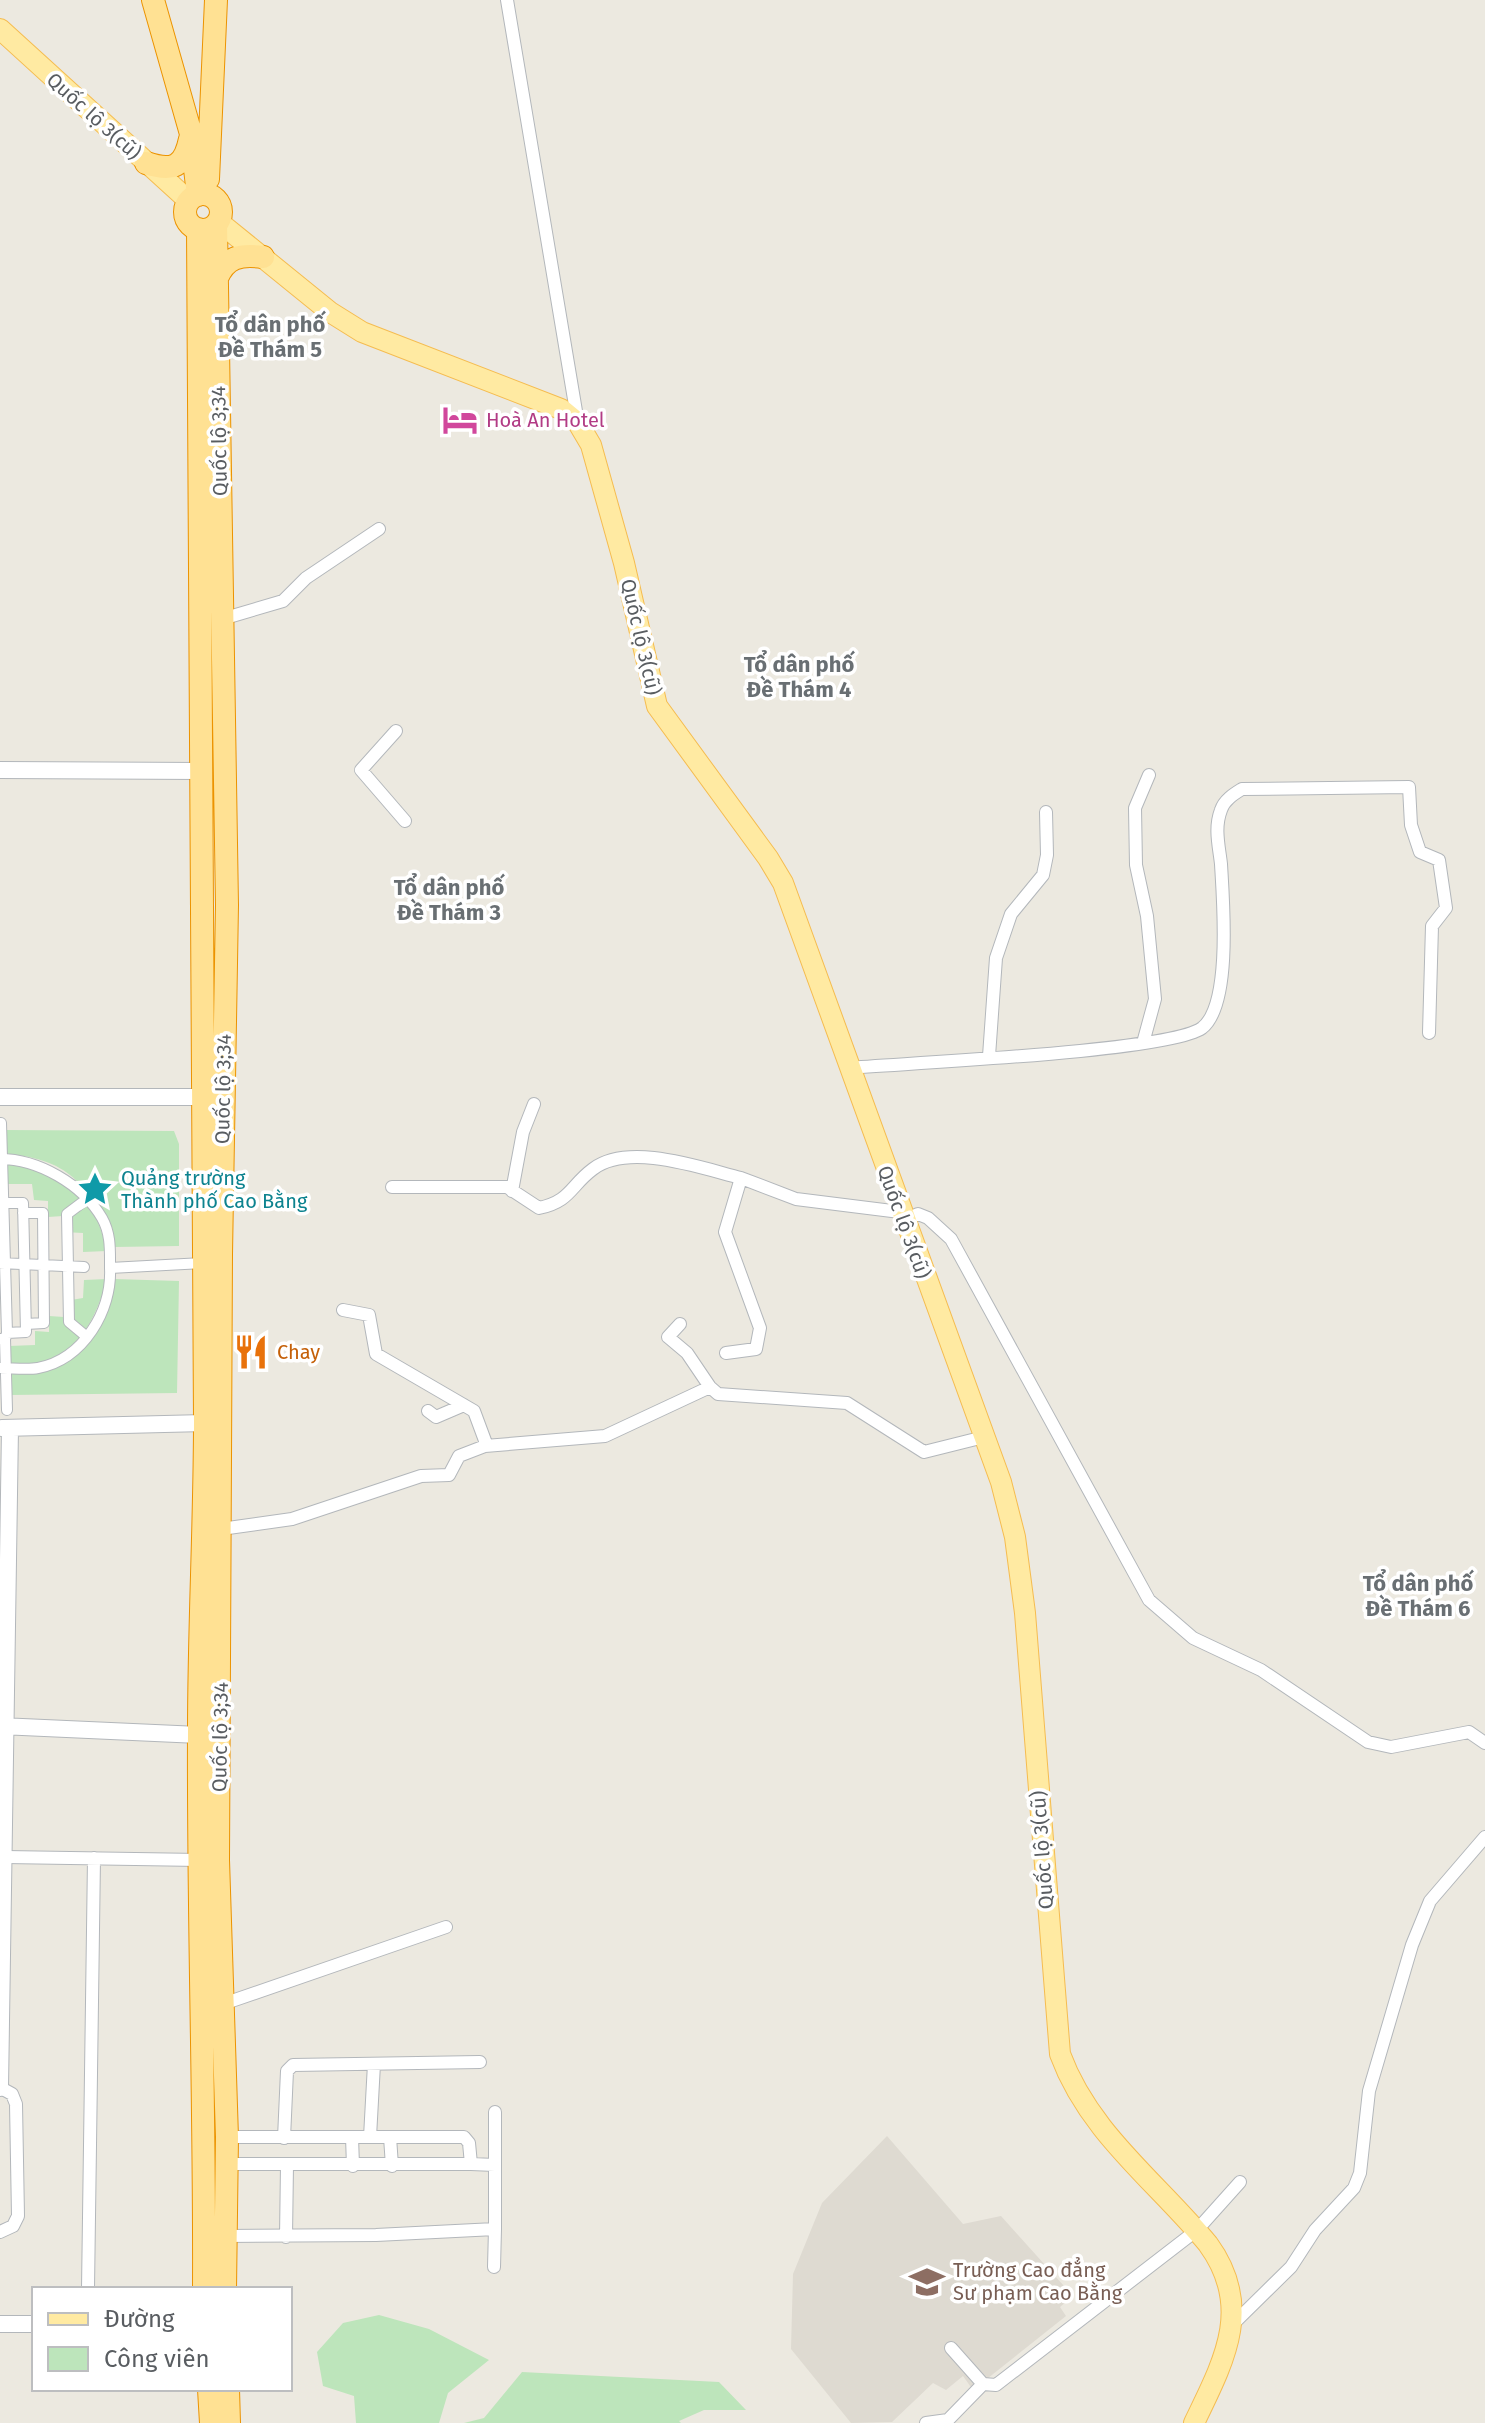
<svg xmlns="http://www.w3.org/2000/svg" width="1485" height="2423" font-family="'Fira Sans',sans-serif">
  <rect width="100%" height="100%" fill="#ece9e0"/>
  <path fill="#dedad1" d="M887,2136L963,2224L1001,2216L1073,2296L1060,2307L1066,2316L973,2390L963,2376L946,2390L933,2383L892,2422L851,2423L791,2349L793,2274L822,2203Z"/>
  <path fill="#bde5bb" d="M5,1130L174,1131L179,1144V1246L114,1247C91,1189 73,1159 6,1154Z
    M6,1161C64,1178 93,1188 107,1251L83,1252V1233L63,1232V1216L48,1217V1201L34,1200L32,1184H8Z
    M107,1279C92,1333 69,1365 10,1367L9,1346L35,1345V1331L49,1332V1316L64,1317L65,1301L83,1298L84,1280Z
    M114,1279L179,1281L177,1393L10,1395V1372L30,1371L87,1340Z
    M379,2315L429,2329L489,2360L448,2393L439,2423H356L354,2396L323,2386L317,2352L343,2323Z
    M522,2372L719,2382L746,2410H704L679,2421L681,2423H464L484,2418Z"/>
  <g fill="none" stroke-linecap="round" stroke-linejoin="round">
    <g stroke="#b3b7bb" stroke-width="12">
      <path id="pedestrian" d="M0,1159C38,1159 82,1184 102,1218C111,1234 110,1250 110,1268L203,1263
        M87,1199L67,1214L69,1322L87,1337
        M3,1203H23L26,1332L7,1333
        M23,1213H43L44,1323L26,1324
        M0,1263L84,1267
        M0,1339H5L7,1333L1,1123
        M5,1339L7,1410
        M0,1368C12,1368 27,1370 38,1368C84,1359 112,1310 110,1268"/>
    </g>
    <g stroke="#b3b7bb" stroke-width="14">
      <path id="minor" d="M507,0L578,423
        M222,619L283,601L306,578L379,529
        M396,731L361,770L405,821
        M1143,1043L1155,999L1147,916L1136,865L1135,808L1149,775
        M989,1056L996,958L1011,914L1043,875L1047,855L1046,812
        M848,1068C905,1063 1169,1052 1202,1028C1232,1005 1223,900 1221,864C1219,846 1214,828 1221,810C1224,800 1234,794 1242,789L1409,787L1411,825L1420,852L1439,860L1446,908L1432,926L1429,1033
        M392,1187H507L539,1208C571,1201 570,1186 593,1169C629,1142 701,1168 741,1178
        M512,1191L523,1132L534,1104
        M903,1220L918,1214L928,1218L951,1239L1149,1600L1193,1638L1261,1670L1368,1742L1391,1747L1469,1732L1485,1743
        M343,1310L369,1315L376,1354L474,1411L487,1446
        M680,1324L668,1337L687,1353L710,1387
        M726,1353L756,1349L760,1328L725,1232L741,1178L796,1199L900,1212
        M428,1411L436,1417L464,1405
        M221,1529L292,1519L421,1476L449,1475L459,1456L485,1446L605,1436L710,1387L718,1394L847,1403L924,1452L984,1437
        M5,1857L200,1860
        M223,2004L446,1927
        M227,2137H464L469,2143L471,2164L495,2165
        M352,2137L353,2166
        M370,2137L374,2064
        M390,2137L392,2166
        M284,2138L287,2071L293,2065L480,2062
        M227,2164H471
        M0,2232L13,2226L18,2216L16,2104L12,2094L1,2088
        M224,2236L376,2235L495,2229V2112
        M286,2237L287,2165
        M494,2267L495,2229
        M88,2289L94,1858
        M1232,2325L1291,2267L1315,2230L1354,2188L1360,2173L1369,2091L1412,1945L1430,1901L1485,1837
        M951,2348L983,2384L996,2385L1197,2230L1240,2182
        M926,2423L948,2420L983,2384"/>
    </g>
    <g stroke="#b3b7bb" stroke-width="18">
      <path id="tertiary" d="M0,770L203,771
        M0,1097H204
        M2,1428L205,1423
        M0,1726L199,1735
        M0,2088L10,1428
        M0,2324H34"/>
    </g>
    <g stroke="#f5bc50" stroke-width="22">
      <path id="primary" d="M0,29L189,201
        M219,222L330,312L362,332L561,409L578,423L591,445L624,563L657,706L768,858L783,883L1001,1482L1015,1537L1025,1613L1060,2054C1089,2133 1156,2181 1208,2244C1254,2307 1224,2361 1194,2423"/>
    </g>
    <g stroke="#ec9300" stroke-width="24">
      <path id="trunk" d="M153,0L191,134L198,195
        M146,163C173,172 184,167 190,139
        M208,179L216,0
        M185 212a18 18 0 1 1 36 0a18 18 0 1 1-36 0Z
        M216,225L227,905L221,1254L218,1860L227,2137L225,2289
        M198,229C202,626 205,1023 205,1420C205,1523 199,1627 199,1730C198,1917 205,2103 204,2289
        M217,278C226,257 240,254 263,257
        M209,2389L211,2423
        M228,2389L229,2423"/>
    </g>
    <use href="#pedestrian" stroke="#fff" stroke-width="10"/>
    <use href="#minor" stroke="#fff" stroke-width="12"/>
    <use href="#tertiary" stroke="#fff" stroke-width="16"/>
    <use href="#primary" stroke="#ffeaa2" stroke-width="20"/>
    <use href="#trunk" stroke="#ffe193" stroke-width="22"/>
  </g>
  <defs>
    <g id="hotel-bare" transform="scale(2.76)"><path d="M-6-4.5h1.5V1H6V5H4.5V3h-9V5H-6ZM-4 0a1.8 1.8 0 1 1 3.6 0ZM.5 0V-2.5h3Q6-2.5 6 0Z" fill="#d1479c" stroke="#fff" stroke-width="2.5" paint-order="stroke"/></g>
    <g id="sight-bare" transform="scale(2.76)"><path d="M0-6L1.8-2.2L6-1.7L2.9 1.2L3.7 5.4L0 3.3L-3.7 5.4L-2.9 1.2L-6-1.7L-1.8-2.2Z" fill="#0f9aa8" stroke="#fff" stroke-width="2.5" paint-order="stroke"/></g>
    <g id="restaurant-bare" transform="scale(2.76)"><path d="M-5-6h1v4h1v-4h1v4h1v-4h1v5L-1.5 .5V6h-2V.5L-5-1ZM5-6V6H3V1.5H1.5Q1.5-4 5-6Z" fill="#e8710a" stroke="#fff" stroke-width="2.5" paint-order="stroke"/></g>
    <g id="university-bare" transform="scale(2.76)"><path d="M0-5L7-2L0 1L-7-2ZM-4 1L0 2.5L4 1V4Q0 6-4 4Z" fill="#8d6e63" stroke="#fff" stroke-width="2.5" paint-order="stroke"/></g>
  </defs>
  <g fill-rule="evenodd">
    <use href="#hotel-bare" x="460" y="420"/>
    <use href="#sight-bare" x="95" y="1189"/>
    <use href="#restaurant-bare" x="251" y="1352"/>
    <use href="#university-bare" x="927" y="2282"/>
  </g>
  <g text-anchor="middle" stroke-width="7" stroke-linejoin="round" paint-order="stroke">
    <g font-size="20" fill="#595d61" stroke="#fff">
      <text transform="translate(94 116) rotate(42)" y="7">Quốc lộ 3(cũ)</text>
      <text transform="translate(219 441) rotate(-91)" y="7">Quốc lộ 3;34</text>
      <text transform="translate(641 637) rotate(77)" y="7">Quốc lộ 3(cũ)</text>
      <text transform="translate(223 1089) rotate(-89)" y="7">Quốc lộ 3;34</text>
      <text transform="translate(904 1222) rotate(70)" y="7">Quốc lộ 3(cũ)</text>
      <text transform="translate(220 1737) rotate(-89)" y="7">Quốc lộ 3;34</text>
      <text transform="translate(1042 1850) rotate(-94)" y="7">Quốc lộ 3(cũ)</text>
    </g>
    <g font-size="20" fill="#b23c85" stroke="#fff" text-anchor="start">
      <text x="486" y="427">Hoà An Hotel</text>
    </g>
    <g font-size="20" fill="#0d838f" stroke="#fff" text-anchor="start">
      <text x="121" y="1185">Quảng trường<tspan x="121" dy="23">Thành phố Cao Bằng</tspan></text>
    </g>
    <g font-size="20" fill="#c56008" stroke="#fff" text-anchor="start">
      <text x="277" y="1359">Chay</text>
    </g>
    <g font-size="20" fill="#785e54" stroke="#fff" text-anchor="start">
      <text x="953" y="2277">Trường Cao đẳng<tspan x="953" dy="23">Sư phạm Cao Bằng</tspan></text>
    </g>
    <g font-size="22" font-weight="bold" fill="#696f73" stroke="#fff">
      <text x="270" y="332">Tổ dân phố<tspan x="270" dy="25">Đề Thám 5</tspan></text>
      <text x="799" y="672">Tổ dân phố<tspan x="799" dy="25">Đề Thám 4</tspan></text>
      <text x="449" y="895">Tổ dân phố<tspan x="449" dy="25">Đề Thám 3</tspan></text>
      <text x="1418" y="1591">Tổ dân phố<tspan x="1418" dy="25">Đề Thám 6</tspan></text>
    </g>
  </g>
  <rect x="32" y="2287" width="260" height="104" fill="#ffffff" stroke="#bdbec0" stroke-width="2"/>
  <rect x="48" y="2313" width="40" height="12" fill="#ffeaa2" stroke="#bdbec0" stroke-width="2"/>
  <text x="104" y="2327" font-size="24" fill="#595d61">Đường</text>
  <rect x="48" y="2347" width="40" height="24" fill="#bde5bb" stroke="#bdbec0" stroke-width="2"/>
  <text x="104" y="2367" font-size="24" fill="#595d61">Công viên</text>
</svg>
